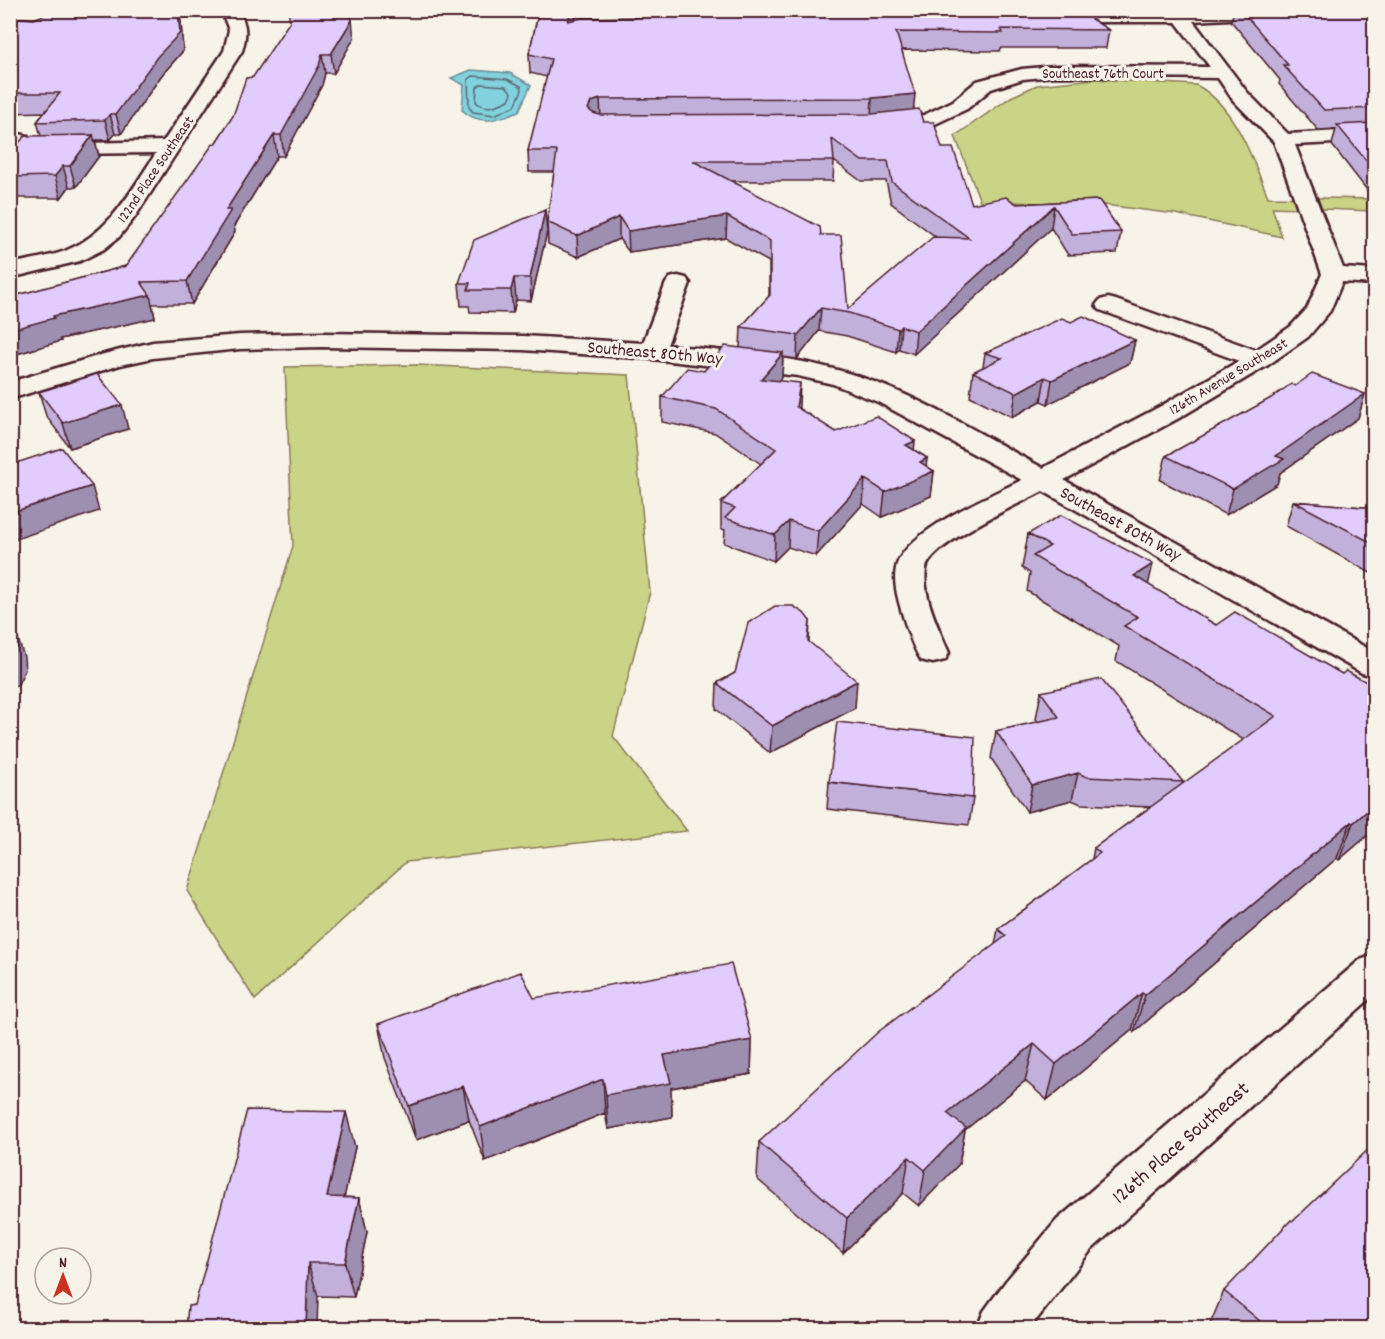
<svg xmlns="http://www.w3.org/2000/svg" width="1385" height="1339" font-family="Dekko,sans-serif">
  <rect width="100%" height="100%" fill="#f7f3e8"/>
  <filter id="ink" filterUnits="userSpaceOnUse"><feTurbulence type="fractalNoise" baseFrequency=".0167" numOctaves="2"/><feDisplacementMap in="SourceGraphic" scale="12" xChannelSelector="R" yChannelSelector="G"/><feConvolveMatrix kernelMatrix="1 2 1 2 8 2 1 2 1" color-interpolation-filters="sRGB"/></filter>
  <g filter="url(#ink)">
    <path fill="#c9d487" stroke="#8a7a59" stroke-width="1.5" d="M1095,79L1196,85C1234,104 1253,159 1268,197L1374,199V211L1272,207L1282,237L1176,214L1104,205L980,201L955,136L1011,97L1037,85Z
      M417,365L629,375L650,592L613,736L687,831L406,862L255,1000L187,891L293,546L285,367Z"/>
    <path fill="#81d1de" stroke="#6b8a96" stroke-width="1.5" d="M471,70L510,73L531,85L519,111C499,119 480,127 462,110L464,85L451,78Z"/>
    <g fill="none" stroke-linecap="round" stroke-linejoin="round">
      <path stroke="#606673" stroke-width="1.5" d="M473,76L507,79L521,86L522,90L515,106L494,115L473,112L469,107L468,80Z
        M481,84L506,86L512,93L509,100C498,105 487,111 476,102L477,87Z"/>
      <g stroke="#4a1f2b" stroke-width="5">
        <path id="street" d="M25,10C40,10 58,6 67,20C55,36 29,37 10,33V14ZM33,19L49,20L36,25L15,24Z
          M221,10H238C247,24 247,35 242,51L135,217L119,237L104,249L80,261L10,278V264C28,260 48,257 65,251C110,233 131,191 156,153L53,154L46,152L43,148L46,144L164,141L224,51L229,30Z
          M713,10H796L809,12L811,16L803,21L721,15Z
          M1168,10H1307L1299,15L1193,21L1247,92L1288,134L1374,129V141L1295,145L1343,268L1374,270V284L1342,282L1330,311L1308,337L1268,365L1179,418L1064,480L1374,652V676L1362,673L1043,491C1019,504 929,544 926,569C922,597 939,628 949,653L945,660L933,663L921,660C912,646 907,629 902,613C898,599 893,583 896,568C903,532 990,496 1022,480L878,402L833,384L798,376L652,359L523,350L322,347L240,349L153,358L120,365L10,399V382L104,354L153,342L240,335L322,333L523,336L643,343L666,283L670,278L678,276L686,278L690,283L667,345C728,352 792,355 851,374C919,395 981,435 1043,468L1161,406L1239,361L1100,310L1096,305L1100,300L1108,298L1116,300L1256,350L1290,327L1307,309L1322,274L1274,142L1233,100L1218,78L1054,76L1023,79L991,89L967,109L935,124L879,131L872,129L869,125L872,121L879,119L924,115L953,101L977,81L1022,69L1054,66L1210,67L1176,22H1044L1036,17L1044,12H1169Z
          M10,132L28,136L36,148L17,162L10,164V149L15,146L10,144Z
          M1374,955V995L1091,1250L1030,1328H977L984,1311L1006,1281L1057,1220L1360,960Z"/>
      </g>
      <use href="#street" fill="#f7f3e8" fill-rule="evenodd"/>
    </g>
    <path fill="#c2afda" stroke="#4a1f2b" stroke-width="1.5" fill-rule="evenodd" d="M57,10H179L181,22L183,51L161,76L121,134H115L110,140H95L99,156L76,187H69L61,198H10V153L41,136L37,122L44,112L10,113V17L34,19Z
      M539,10H577L575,20L838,13V10H1077L1109,30L1106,48H1001L1000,51L902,50L914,109L942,148L972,204H1017L1099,200L1121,232L1117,253L1068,255L1051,228L914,354L899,349L896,352L847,336L819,331L797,359L783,357L782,376L779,381L799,409L836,432L914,450L927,458L926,466L934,471L931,496L882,517L863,504L816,556L788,547L774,561L724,543L725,530L721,529V503L761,464L715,433L662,422V397L740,348L741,327L769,296V262L726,238L629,252L619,239L578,257L548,244L547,222L554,172H529L528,151L547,77L530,73L529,54ZM834,161L861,181H886L891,203L936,237L848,309L821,235L732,181H833Z
      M1234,10H1374V199L1332,145L1336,129L1318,130L1279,84L1280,80L1231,21Z
      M354,38L334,73H325L322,85L284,156H277L234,226L235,232L192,304H152L155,318L60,339L61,341L10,356V297L126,266L215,144L233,116L253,77Z
      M545,210L547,232L531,301L516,300L513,313L470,312L469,306H461L459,283Z
      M1071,322L1135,340L1130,363L1048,404L1041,401L1012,417L970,396L973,372L983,367L985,353Z
      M1295,386L1365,394L1358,418L1280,473L1277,484L1226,515L1160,480L1166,456Z
      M39,392L128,429L70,448L46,416Z
      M1293,501L1374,508V575L1286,526Z
      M1028,534L1148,585L1216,625L1374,830L1339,860L1337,858L1134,1032L1132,1030L1047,1100L1025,1081L965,1130L959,1164L919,1206L903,1193L843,1253L757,1179L759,1142L995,945L998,929L1092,859L1094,848L1150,807L1081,804L1072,800L1027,812L991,758L996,731L1038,722L1036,719L1041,692L1183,782L1182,785L1244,740L1116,661L1119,646L1027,591L1030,573L1022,568Z
      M810,621L809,642L855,708L770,753L716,709L717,683L735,673Z
      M829,782L973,798L969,825L827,809Z
      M534,998L752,1040L751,1074L671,1088L672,1117L608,1129L605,1113L485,1161L469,1120L416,1140L385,1058L378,1024Z
      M355,1147L344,1197L359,1198L367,1232L354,1297L318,1296L195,1305Z
      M1224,1291L1374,1329H1208Z"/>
    <path fill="#9e8fb1" stroke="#4a1f2b" stroke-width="1.5" d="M178,10L181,22L183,51L161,76L121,134L116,114Z
      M571,10H577L569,39L568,21Z
      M352,20L354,38L334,73L331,54Z
      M322,54L325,73L322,85L284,156L281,135Z
      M915,94L913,114L871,118L872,98Z
      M600,99L601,119L592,122L588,109L591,102Z
      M110,114L115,134L110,140L105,120Z
      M93,135L99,156L76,187L70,166Z
      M274,135L277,156L234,226L235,232L192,304L187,281L226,210Z
      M63,166L69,187L61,198L55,176Z
      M1054,206L1051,228L914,354L916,331Z
      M545,210L547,232L531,301L530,278Z
      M727,216L726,238L629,252L628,231Z
      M619,217V239L578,257L577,236Z
      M514,278L516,300L513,313L511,290Z
      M150,295L155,318L60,339L61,341L10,356V330L53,316Z
      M821,308L819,331L797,359L798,335Z
      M901,326L899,349L896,352L898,329Z
      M1135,340L1130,363L1048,404L1052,380Z
      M783,353L782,376L761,403V379Z
      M1045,377L1041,401L1012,417L1016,393Z
      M800,383L799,407L795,431L796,407Z
      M1365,394L1358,418L1280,473L1277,484L1226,515L1233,489L1276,456Z
      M122,405L128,429L70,448L63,423Z
      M915,441L913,466L906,445Z
      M927,458L925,475L934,471L931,496L882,517L885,492L920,462Z
      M865,479L863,504L816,556L818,531Z
      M92,486L99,511L10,541V513Z
      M789,521L788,547L774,561L775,535Z
      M1153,564L1145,599L1134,576Z
      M11,618L24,657L25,670L18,684L10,691Z
      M857,681L855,708L770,753L772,726Z
      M1078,773L1072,800L1027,812L1032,785Z
      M1374,805V830L1339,860L1353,823Z
      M1351,822L1337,858L1134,1032L1145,995Z
      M1142,993L1132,1030L1047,1100L1056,1064Z
      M752,1040L751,1074L671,1088L672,1117L608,1129L606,1095L664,1055Z
      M1034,1044L1025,1081L965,1130L959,1164L919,1206L925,1170L947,1113Z
      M603,1079L605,1113L485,1161L480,1127Z
      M463,1086L469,1120L416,1140L409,1106Z
      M346,1112L355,1147L337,1231L327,1197Z
      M909,1157L903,1193L843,1253L847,1218Z
      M359,1198L367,1232L354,1297L345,1263Z
      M308,1263L318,1296L317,1329H306Z"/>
    <path fill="#e2ccfd" stroke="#4a1f2b" stroke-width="1.5" fill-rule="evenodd" d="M57,10H178L180,33L157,57L116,114H110L105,120L37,122L60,93H10V17L34,19Z
      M288,10H349L352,20L331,54H322L319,66L281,135H274L226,210H231L187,281L141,282L150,295L53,316L54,318L10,330V297L126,266L213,144H215L233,116L246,78L253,77L290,21Z
      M539,10H571L568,21L582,18L864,13L857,10H1077L1109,30L1001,29L1003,33L896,32L915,94L872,98L600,99L591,102L588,109L593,113L600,115L872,114L919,109L923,122H934L942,148H953L972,204L1006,197L1017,204L1099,200L1121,232L1072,234L1054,206L916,331L901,326L898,329L849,313L821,308L798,335L741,327L770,295V241L727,216L628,231L619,217L577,236L547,222L557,151H528L551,59L529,54ZM832,139L862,161H888L892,182L969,238L933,237L848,309L841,235H821L820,227L693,161H834Z
      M1241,10H1374V108L1324,110L1283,65H1288Z
      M1374,123V170L1337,125Z
      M93,135L70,166H63L55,176L10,177V153L25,136Z
      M545,210L530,278H514L511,290H468L470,283H459L474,240Z
      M1083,316L1135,340L1052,380L1045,377L1016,393L973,372L1002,358L985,353L1062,318L1071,322Z
      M725,346L783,353L761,379L800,383L796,407L836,432L876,416L915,441L906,445L927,458L920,462L934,471L885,492L865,479L818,531L789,521L775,535L725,518L735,508L721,503L776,449L716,409L662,397L687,368L704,371Z
      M97,374L122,405L63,423L39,392Z
      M1312,374L1365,394L1276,456L1284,459L1233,489L1166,456L1271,398L1291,384L1295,386Z
      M62,448L92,486L10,513V465Z
      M1293,501L1374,508V544Z
      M1061,515L1153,564L1134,576L1216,625L1235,612L1342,674L1346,671L1374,686V805L1353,823L1351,822L1145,995L1142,993L1056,1064L1034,1044L947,1113L966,1128L925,1170L909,1157L847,1218L759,1142L878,1032L1006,936L998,929L1100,853L1094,848L1276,716L1124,626L1138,617L1033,556L1050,546L1028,534Z
      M775,606H793L804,613L810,621L808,641L857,681L772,726L717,683L735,673L748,623Z
      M1101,679L1183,782L1087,777L1078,773L1032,785L996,731L1059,717L1041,692Z
      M837,722L975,737L973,798L829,782Z
      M731,964L752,1040L664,1055L671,1083L606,1095L603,1079L480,1127L463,1086L409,1106L378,1024L521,972L534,998Z
      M247,1110L346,1112L327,1197L359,1198L345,1263H308L306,1329H186L188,1306L195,1305Z
      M1374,1144V1329H1266L1267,1327L1224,1291L1291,1220L1293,1221Z"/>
  </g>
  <g text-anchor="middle" stroke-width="6" stroke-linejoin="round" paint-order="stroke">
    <g font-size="15" fill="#4a1f2b" stroke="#f7f3e8">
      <text x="1103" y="78">Southeast 76th Court</text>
      <text transform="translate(155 169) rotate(-56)" y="5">122nd Place Southeast</text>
      <text transform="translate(1228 376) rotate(-31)" y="5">126th Avenue Southeast</text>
    </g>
    <g font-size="18" fill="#4a1f2b" stroke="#f7f3e8">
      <text transform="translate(655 352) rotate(5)" y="6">Southeast 80th Way</text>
      <text transform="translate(1121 523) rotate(29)" y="6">Southeast 80th Way</text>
    </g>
    <g font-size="21" fill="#4a1f2b" stroke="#f7f3e8">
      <text transform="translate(1180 1142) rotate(-41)" y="7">126th Place Southeast</text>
    </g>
  </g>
  <rect width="1385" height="1339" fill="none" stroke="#f7f3e8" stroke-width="36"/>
  <rect x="18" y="18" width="1349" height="1303" fill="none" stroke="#4a1f2b" stroke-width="2" filter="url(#ink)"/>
  <g transform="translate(63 1276)"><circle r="28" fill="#f7f3e8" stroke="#b29e9c" stroke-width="1.5"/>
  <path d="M0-4.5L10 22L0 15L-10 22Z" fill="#c8321e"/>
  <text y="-9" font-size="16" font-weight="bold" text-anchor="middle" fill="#4a1f2b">N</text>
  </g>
</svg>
